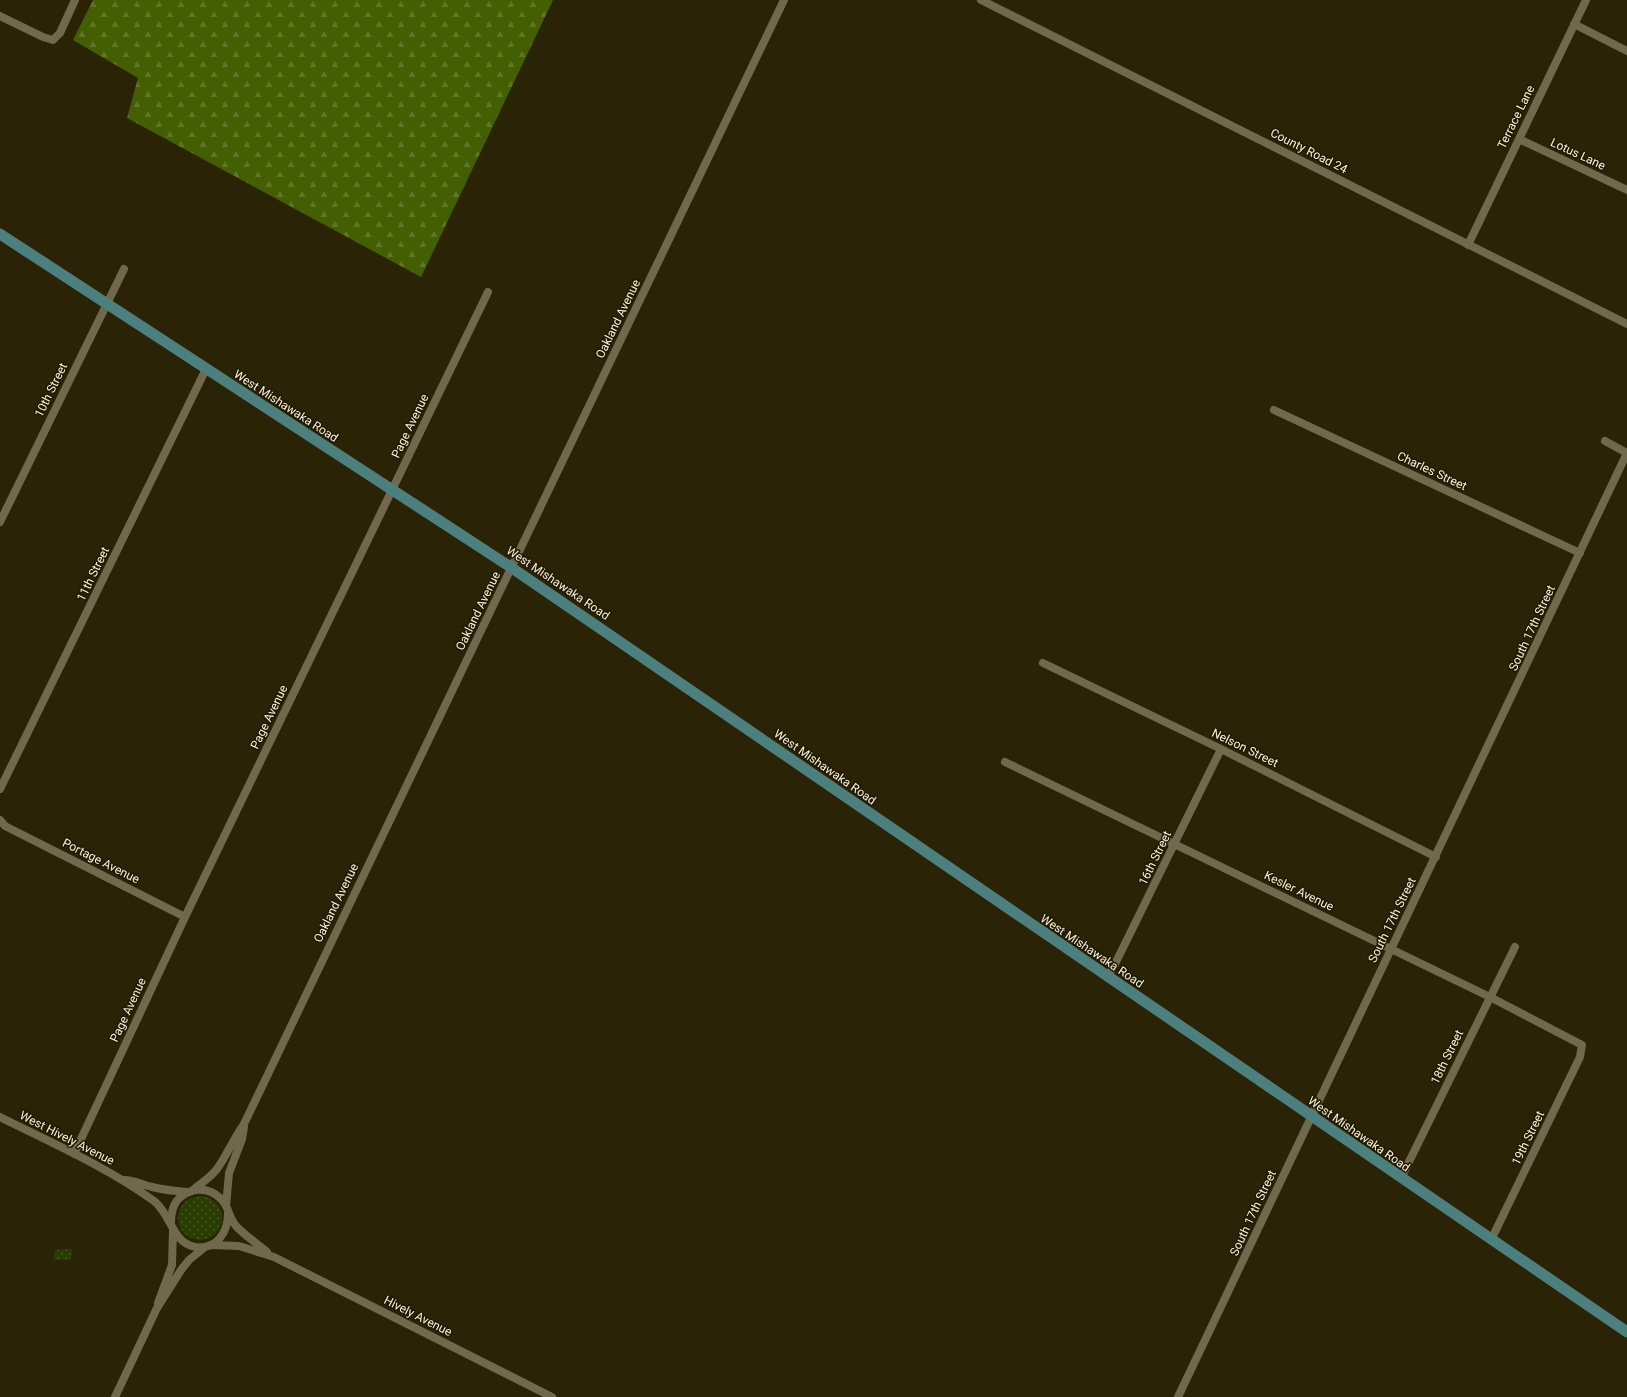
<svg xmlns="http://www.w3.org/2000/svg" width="1627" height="1397" font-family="Roboto,sans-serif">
  <defs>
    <pattern id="grass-dots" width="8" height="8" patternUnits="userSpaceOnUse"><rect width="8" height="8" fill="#293d01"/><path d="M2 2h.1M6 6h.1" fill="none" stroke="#495926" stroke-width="1.8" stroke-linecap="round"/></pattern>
    <pattern id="forest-firs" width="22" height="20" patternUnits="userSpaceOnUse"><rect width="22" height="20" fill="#435f02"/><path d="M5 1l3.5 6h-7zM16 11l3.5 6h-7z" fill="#5f7627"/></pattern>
  </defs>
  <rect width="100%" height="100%" fill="#2a2306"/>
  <path fill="url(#grass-dots)" d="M178 1218a22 22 0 1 1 44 0a22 22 0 1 1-44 0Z
    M72,1249L71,1260H54L55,1250Z"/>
  <path fill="url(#forest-firs)" d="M93,0H553L421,277L127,118L138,78L73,40Z"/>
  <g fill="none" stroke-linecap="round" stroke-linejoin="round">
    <path stroke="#71694b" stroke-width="8" d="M981,0L1627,324
      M0,16L43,37L53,40L60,33L75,0
      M1574,24L1627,51
      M1519,139L1627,190
      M1468,245L1586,0
      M1274,410L1580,553
      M1605,441L1627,453
      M0,522L124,269
      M1043,663L1221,749L1436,857
      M1005,762L1490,997L1582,1045L1580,1057L1491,1240
      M0,789L206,369
      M0,820L5,826L185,917
      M1107,977L1114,966L1221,749
      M0,1117C52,1143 107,1167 154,1201C171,1214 172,1243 195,1247C217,1250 228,1232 228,1213
      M74,1154L185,917L488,292
      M1401,1178L1515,947
      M124,1180C135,1180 142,1185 152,1187C164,1190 175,1191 187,1192
      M193,1190C201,1183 210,1178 217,1169C227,1155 234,1138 244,1124L784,0
      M226,1206L229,1173L242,1139L244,1127
      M171,1223C171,1213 173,1202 182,1196C197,1185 215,1189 225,1204C229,1211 230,1219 236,1226C245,1236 257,1243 267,1252
      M210,1245L239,1246L274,1257L552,1397
      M158,1303L172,1265L173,1230
      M115,1397L157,1308L181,1270L189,1260L205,1247
      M1178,1397L1627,453"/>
    <path stroke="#4b807f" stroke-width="11" d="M0,234L512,568L1627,1332"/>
  </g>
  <g text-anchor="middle" stroke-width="3" stroke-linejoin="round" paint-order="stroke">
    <g font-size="12" fill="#f5f0e0" stroke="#211900">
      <text transform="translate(1516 117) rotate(-64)" y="4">Terrace Lane</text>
      <text transform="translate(1309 151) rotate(27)" y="4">County Road 24</text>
      <text transform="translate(1578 154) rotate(25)" y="4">Lotus Lane</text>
      <text transform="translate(618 319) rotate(-64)" y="4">Oakland Avenue</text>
      <text transform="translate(51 390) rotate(-64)" y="4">10th Street</text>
      <text transform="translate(286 406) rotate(33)" y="4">West Mishawaka Road</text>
      <text transform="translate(410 426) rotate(-64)" y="4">Page Avenue</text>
      <text transform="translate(1432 471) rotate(25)" y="4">Charles Street</text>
      <text transform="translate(93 574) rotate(-64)" y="4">11th Street</text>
      <text transform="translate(558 583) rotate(34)" y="4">West Mishawaka Road</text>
      <text transform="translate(478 611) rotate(-64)" y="4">Oakland Avenue</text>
      <text transform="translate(1532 628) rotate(-65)" y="4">South 17th Street</text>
      <text transform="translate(269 717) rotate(-64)" y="4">Page Avenue</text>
      <text transform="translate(1245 748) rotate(26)" y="4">Nelson Street</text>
      <text transform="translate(825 767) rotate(35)" y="4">West Mishawaka Road</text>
      <text transform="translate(1155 858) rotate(-64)" y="4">16th Street</text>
      <text transform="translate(101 861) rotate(27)" y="4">Portage Avenue</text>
      <text transform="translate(1299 891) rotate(26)" y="4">Kesler Avenue</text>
      <text transform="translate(336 903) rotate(-64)" y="4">Oakland Avenue</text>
      <text transform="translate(1392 920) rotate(-64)" y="4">South 17th Street</text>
      <text transform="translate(1092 951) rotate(34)" y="4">West Mishawaka Road</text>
      <text transform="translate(128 1010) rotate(-65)" y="4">Page Avenue</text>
      <text transform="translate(1447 1057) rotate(-64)" y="4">18th Street</text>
      <text transform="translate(1359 1134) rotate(35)" y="4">West Mishawaka Road</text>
      <text transform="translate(67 1138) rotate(27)" y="4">West Hively Avenue</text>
      <text transform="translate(1528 1138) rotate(-64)" y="4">19th Street</text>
      <text transform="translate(1253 1213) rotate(-65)" y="4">South 17th Street</text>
      <text transform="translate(418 1316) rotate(27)" y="4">Hively Avenue</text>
    </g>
  </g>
</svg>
